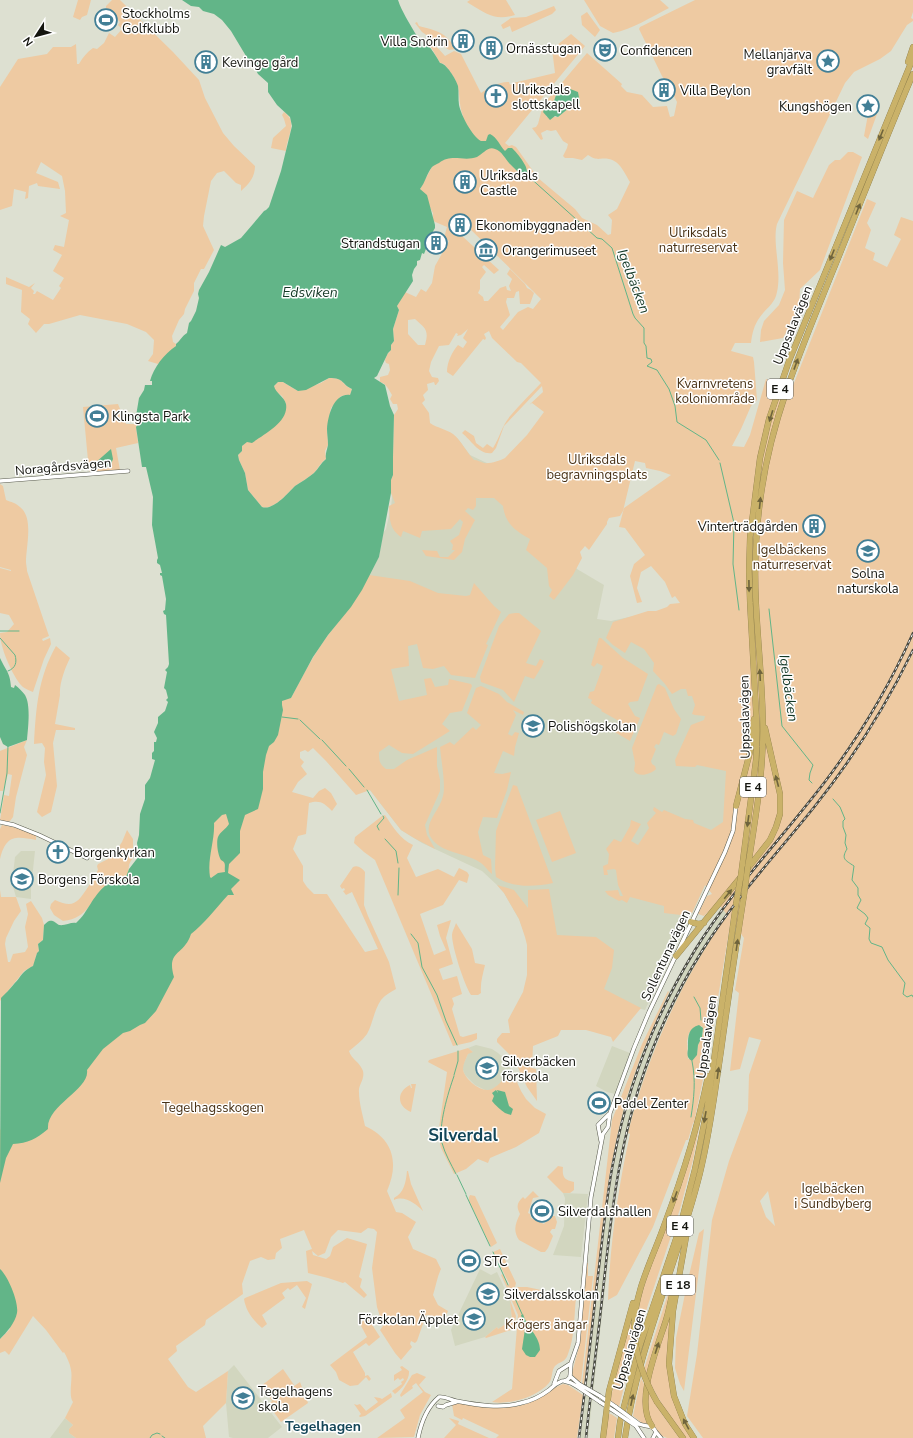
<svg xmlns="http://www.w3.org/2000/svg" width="913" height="1438" font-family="'Nunito Sans',sans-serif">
  <rect width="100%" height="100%" fill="#dde0d1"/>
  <path fill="#d2d6bf" d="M457,438L470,455L489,464L548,527L577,569L604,585L597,619L611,621L652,612L724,637L729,833L692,914L680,918L684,926L645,1010L543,982L519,919L504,893L497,885L482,871L422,843L401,830L309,712L369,575L379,557L383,533L386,529L391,507L398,440Z
    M21,851H35L31,888V899L16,897L12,883L15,857Z
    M753,867L731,910L716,932L670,1012L657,1042L636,1101L619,1173L614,1209L588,1438H578L609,1177L617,1136L626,1099L641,1055L669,992L703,935L721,908Z
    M476,1045L492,1049L498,1053L507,1061L513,1073L508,1071L502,1083L491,1090L487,1091L475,1085L465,1075L463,1070V1065L468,1054L470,1052H473L468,1048Z
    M612,1046L630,1053L615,1094L607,1092L596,1086Z
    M563,1193L588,1194L581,1257L553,1255L564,1226L565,1198Z
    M480,1269L491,1275L497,1272L510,1300L512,1320L498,1329L497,1327L485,1337L455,1346L451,1330Z
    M234,1365L282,1427L268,1438H233L229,1437L226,1403L228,1371Z
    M65,1418L73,1425L69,1429V1433L76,1438H50Z"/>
  <path fill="#eecaa2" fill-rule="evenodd" d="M78,0H91L87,15L82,17L80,20L73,17Z
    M112,0H120L173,52L199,80L205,98L223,133L234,146L255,166C255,177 249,184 241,191V185L236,183L224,171L217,173L211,181L204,216L203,226L214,250L204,269H201L194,283V291L185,309L184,314L179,320L172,336L173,342L176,344V346L158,364L148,361L153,354L154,340L146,332L127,324L80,315L49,324H44L36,333L28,324L30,319L21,312L22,290L6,284V277L29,287L35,283L31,288L34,291L33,294H35L37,291L53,300L61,288L59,286L64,278L53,271L62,255L53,250L55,245L64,247L69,220L60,216L66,213L65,191L62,176L41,162L36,173L58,182L60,189L38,186L37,183L29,186L28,198L25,199L26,192L14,189L12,206L0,210V87L18,59L47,54L53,47H71L76,44L77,64H79C83,57 87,52 93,48L97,49L104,43L109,33L115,37L122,29L118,25L120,22L106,8V6Z
    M470,0H506L515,15C495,21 487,14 470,4L467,2Z
    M584,0H660L669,8C651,17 633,29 613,33L600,26Z
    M695,0H913V12L911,18L913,19V21L907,25L891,51L880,59L854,72L845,83L777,224C772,243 782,270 777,292C775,304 766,308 760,317C754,325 752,334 751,343H735L731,351L753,357L754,362L757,400L751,406L741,429L732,446L744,447L750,435L766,379L792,388L867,199L876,203L867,223L871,230L865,248L875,253L873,260L887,267L901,239L894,235L901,217L913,221V1438H703L687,1416L697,1354L712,1220L729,1161L748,1110L749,1075L761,1040L749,1037L740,1069L730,1071L739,993L735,990L744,938L731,920L709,1051L694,1122L693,1123L688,1140H686L653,1227L617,1295L608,1300C610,1244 618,1188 630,1134L628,1133C644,1070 668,1010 702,954C710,942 717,927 728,916L718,903L704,916L698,914L707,896L712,894L705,885L692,913L681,915L664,913V906L630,897L627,903L622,900L619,901L608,895L605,891L618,890L620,896H623L618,885L616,870L614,869L607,870L608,875H604L603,866L608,864L609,854L606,849L614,839L621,842L630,826L631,820L641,824L631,841L638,845L649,828L647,823L656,813L653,810L654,807L662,812L664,810L685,819L693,820L694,823L711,830L723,822L726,771L697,765L695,767L676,766L675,760L691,725L704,720L705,716L695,715L692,714L695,705L692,696H688L686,689H681L672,694L665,684L653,671L654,663L644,649L631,642L625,653L613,645L606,638L613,622L648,611H656L667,607L670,604L680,603L675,596L672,598L665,582L651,566L641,572L637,588L642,602L637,603L630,576L634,564L645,555L625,528L619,527L624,508L671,475L660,471L646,468L645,463L635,461L623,511L620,516L609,518L607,522V524L589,550L585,546L580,552L582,558L573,575L554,600L549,596L552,590L549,586L547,568L526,550L530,539C515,531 505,523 503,506L494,498H476V506L473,510L468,508L465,511L475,520L465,539L462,552L454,560L426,556L422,550L437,551L440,557H448L455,550H452L453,545L450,541L459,535L463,522L460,519L451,529L422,531L420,538L403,531L401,537C389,528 390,520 389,506L395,503L391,493V480L393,475V457L394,415L398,409L397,404H393L390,399L392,395C389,390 386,383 380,382V377L388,375L390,370L389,364L386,363L385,360L388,353L390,352L391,345L394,341L393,329L399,310L397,306L405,292L416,297L421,289L426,292L432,283L435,266L449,241L444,238L447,227L433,221V213L420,189L433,165L446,158L463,116C459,106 460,97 458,87C456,79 449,70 444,64L440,63L431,47L426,42C434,43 440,50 445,56L454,51L461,54L481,93C488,88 501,81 509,82L510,85L513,83L555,73L552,49L571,34L585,46L505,143L509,146L512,145L516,147L538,178L575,209L582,218L597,225L608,235L611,234L612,220L608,215L617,209L630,182C625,174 620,161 609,159C599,157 599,162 588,155L582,160L573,158H565L563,156L567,148L568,144L563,141L556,130L551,131L547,130L541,133L543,139L541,140L532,128L536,127L538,124L543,105L587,53L622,84L621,86L627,92L642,95L653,107L667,106L670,117L674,116L677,102L670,88L662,76L639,29L640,27ZM556,95L578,105L569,108L558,117H547L546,116L549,104L554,101ZM458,217L541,299L533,309L528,307L518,312L503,330L500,327L510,315L506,302L507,298H514L516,292L519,291L520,304H530L534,293L531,290L527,288L525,284L510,269L507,274L512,279L509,286L511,291L507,290L506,286L500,288L488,301H484L483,297L478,293L480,289V280L486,272L482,267L484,265L494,274L499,270L461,235L453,232V222ZM415,319C426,329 429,330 425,345H418L408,334V320ZM468,329L463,338L467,342L463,348L458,345C452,352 447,362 447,372L453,376L483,339L485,340L486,338L484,334L489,331L492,338L517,362L521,363L541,383C531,394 520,404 511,415C502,425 500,437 493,448L487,444L483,448L476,443L474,436L465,430L462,433C472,441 479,455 492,453L496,448L504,426L542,386L543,392L529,405L532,403L544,412L527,435L505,458C499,461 490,464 484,463C480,462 478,460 474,460C466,452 462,441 453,434C446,429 437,428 430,423L429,413L422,403L425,400L423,395L428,390L427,384L434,382L435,385H436L439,381L438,378L432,377L429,371L431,362L439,346L449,345L456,333L458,334L457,336L461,335ZM702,1026L703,1033L698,1045L697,1055L688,1059L687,1041L689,1033ZM768,1191L775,1226L766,1217L760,1201Z
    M554,6L556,10L552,14L512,32L510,26L503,29L501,25L511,18L526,17Z
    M587,12L600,30L595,37L582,25L581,16Z
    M417,22L419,26C438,31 445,32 456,49L449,50L422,32L415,23Z
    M869,109L877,114L868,139L864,136Z
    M284,112C299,122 286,138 286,151L271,148L273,138L286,126L284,119L282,115Z
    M848,152H853L862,157L820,270L800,289L799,308L783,338L760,342L761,330L764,321L779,305L785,290L783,263L784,220L797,191L813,198L829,165L835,160H840Z
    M329,378C346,378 340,384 352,389L350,395L341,396L331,408L327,429L328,445L325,451L326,459C320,463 318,469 314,473C308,478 301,482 295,486C288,493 273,511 262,507L248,490L245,473L239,460L238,455L242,451V446L286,404L282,396L275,391L274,386L278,382H283L298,391L321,383Z
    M118,404L126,424H138L136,427L138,443L116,448L120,470L92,473L89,471L83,407Z
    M0,484L3,486L6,500C11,502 16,503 20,507C34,518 26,546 26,562C26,564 27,568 27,571L49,636L42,639L43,641L50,638L51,644L44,659L33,692C28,690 23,688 20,684C11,672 0,647 0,633L7,632L14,624L9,615L0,613V568L11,571V570L0,567Z
    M369,575L410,581L438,593L466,596L470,595L474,583L494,606L501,612L486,644L488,645L475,678L451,675L444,666L433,669L423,668L417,644L408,646L409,666L391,669L399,701L427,695L424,679L431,678L435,687L448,685L449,679L471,684L472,686L462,711L450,713L442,724L450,731L413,754L402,753L389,745L379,752C379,760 379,764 386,769H394L407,760L437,747V766L440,780V791L425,825L427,835L435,849L414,838L401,830L370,790L356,795L326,761L313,748L308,752L305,750L300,752V758L304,762L301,766L307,774L298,782L292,792L313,798L319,791L325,788L331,793L337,804L332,811C324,803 320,800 309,803L306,834L298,836L293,849L303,866V881L307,887L314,894H327L365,952L378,949L352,892L346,895L343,891L345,890L344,888L342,889L340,886L353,867C358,865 362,868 365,872L364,905L368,916L389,962L396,989C391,992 385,995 381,1000C374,1010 373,1023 367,1034C362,1041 355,1046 349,1051C351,1059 360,1062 363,1071C365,1080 358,1085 359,1092C359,1103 363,1116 365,1126C394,1139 399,1164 387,1191L396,1212L402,1213L416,1222L408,1237L413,1249L436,1259L441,1269C437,1277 436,1286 433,1295L438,1305L448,1311L445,1318L426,1315L417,1341L415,1343L411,1341L410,1344L412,1347L401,1360L395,1353L380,1330L383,1326L377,1307L372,1268L377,1232L374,1229L368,1228L361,1233L338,1230L331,1237L325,1253L318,1256L312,1251L313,1255L326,1259L330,1256L333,1247L347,1238L367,1244L359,1277L362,1279L360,1287L367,1295L364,1298L345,1282L343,1283L328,1278L308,1273L306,1251L312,1249L304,1230L280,1239L282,1248L276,1253L275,1259L268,1260L261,1257L250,1261L242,1284L243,1294L206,1320L205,1325L176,1346L177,1351L168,1359L188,1387L196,1392L228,1371L226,1403L203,1426L206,1438H76L69,1433V1429L73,1425L65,1418L73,1402C68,1395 73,1379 71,1370C70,1363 67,1358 64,1352L63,1353L46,1330L33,1316L9,1355L5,1351L0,1353V1339L10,1329L0,1308V1130L206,806L269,682L291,698C303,676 314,653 329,634C344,614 359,597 369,575Z
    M515,613H519L541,631L526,663L536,666L540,659L544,661L542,666L534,679L525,676L514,702L503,690L481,682L480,677L499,626L509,614Z
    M599,638H601L623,658L648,674L638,701L630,702L628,704L635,716L640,718L630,741L613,731L619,721L601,711L602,710L591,703L592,700L588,698L590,692L594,691L603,666L597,663L594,667L591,665Z
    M56,646L70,658C65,668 59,684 60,695L55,724L75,728V730H56L53,743L57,786L51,812L42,817L37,812L46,775L44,762L45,748L42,743L34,744C36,708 38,678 56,646Z
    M659,684L665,688L674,709L681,719L676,734L673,736L664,732L659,745L656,744L654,747L656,749L651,761L652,764L655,766L656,769C651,774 639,778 634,771L635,763L632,748L657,685Z
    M481,686L499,694L507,702L524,712L523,715L513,710L516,715L508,734L512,736L515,732L519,733L515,747L514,756L503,751L494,773L502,774L511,772L507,790L497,818L483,817L478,832L483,855L491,859L492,874C488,871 485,866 481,863C469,854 450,854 438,845C416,828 439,814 443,796C446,785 441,760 440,747L450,742L454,745L473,727L476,730L481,725L467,713L476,688Z
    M27,740L24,747L27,755L16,797L13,817L10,821L6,822L0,820L4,795L9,796L12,775L8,774L3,791H0V751Z
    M513,785L517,786L553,883C534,887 513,888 496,877L495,868L496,831Z
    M560,811L576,853L552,862L536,820Z
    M385,815C393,827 400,839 413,845L407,858L416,877L438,869L454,877L459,868L467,872L469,875L467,883L459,880L443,905L420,914L434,955L446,950L440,936L437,925L451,920L446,938L453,964L439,969L443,980L457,976L462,994L452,998L454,1004L452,1009L460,1036L463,1037L477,1033V1039L471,1042L453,1046L375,860L364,852L354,843L355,837L382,816Z
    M2,825L13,827L36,835V840C15,836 6,835 0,859V829Z
    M127,830L133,839V852L135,855C133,858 129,863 129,866C128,870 129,872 127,875C121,882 114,880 108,885C89,899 90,918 63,921L54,915L50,908L51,904L55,900C74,909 78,902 88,887C92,881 95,876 98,870L97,866L98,864L112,857L122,842Z
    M497,885L514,890L528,908V890L549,889L557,935L596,937L614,950L612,968L604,989L641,1008L613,1042L611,1037L586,1030H561L558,1036L533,1046L532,1068L536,1069L537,1101L527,1087L514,1059L497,1042V1039L502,1033H510L508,1020L523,992L527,975V945L525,937L519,919L504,893Z
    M0,890L1,897H16L21,911L14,921L6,938L5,944L8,962H10L13,954L25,952L28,947L25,927L28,914L26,904L31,901L42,918L44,925L43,940L38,944L39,951L36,955L35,962L33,966L24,971L0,1001Z
    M456,923L472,949L475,963L485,965C483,974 480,983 481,993L478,995H471C464,984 452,947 452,935C452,931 455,927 456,923Z
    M668,991L669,992L641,1055L626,1099L617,1136L609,1177L584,1385L582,1384L612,1120L642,1044Z
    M468,1048L473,1052L468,1054C466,1059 463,1064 463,1069C464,1079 482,1094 492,1089C500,1085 504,1078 508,1071L513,1073L521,1091L526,1099L535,1108L546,1114L539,1133L516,1147L490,1158L488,1163L478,1159L466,1169L454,1174L441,1148L438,1135L447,1072L428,1062L429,1060Z
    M411,1084H416L411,1112C396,1106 397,1091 410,1085L411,1088H412Z
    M705,1097L693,1160L680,1209L637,1338V1327L640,1299Z
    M558,1166L563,1167C562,1177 564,1180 574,1182V1190L570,1193H563L547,1177Z
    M407,1171H408L411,1184L423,1211C416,1204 405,1195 394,1200V1198C404,1193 406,1182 407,1171Z
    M533,1191L539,1197L533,1198L528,1213L530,1214L531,1218L544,1224L551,1216H555L557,1222L555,1229H552L550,1232L553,1236L548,1248L545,1252H541L519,1240C513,1231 515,1224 520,1214C516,1206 517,1203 523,1197L525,1199Z
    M470,1195L475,1196L497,1243L491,1247L469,1201V1197Z
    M704,1229L684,1391L680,1384L675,1368L676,1338L687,1284L699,1233Z
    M500,1249L516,1283L515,1287L509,1289L507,1288L501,1275L503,1274L509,1286V1283L493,1252Z
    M586,1263H588V1276H593L581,1382L574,1378L572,1373L580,1343Z
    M674,1275L665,1315L647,1377L644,1369Z
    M307,1281L312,1284L305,1309L302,1307L306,1298L297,1285L290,1290L288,1288L282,1293L285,1298L262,1315L267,1324L262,1328C252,1319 246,1311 244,1299L245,1298L281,1283Z
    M676,1286L667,1365L671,1394L692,1438H686L670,1418L649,1382Z
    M518,1287H527L541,1290L560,1296L576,1297C574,1316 575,1336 568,1354C565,1363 560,1361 555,1366C551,1371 553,1378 549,1383C537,1397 510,1405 492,1402L512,1389L518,1315L508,1292Z
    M510,1300L516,1316L514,1329L486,1338L485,1337L497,1327L498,1329L512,1320Z
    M631,1316V1335L633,1350L619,1407L610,1400Z
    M367,1317L380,1337L369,1346L366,1343L353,1352L365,1373V1376L368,1375L371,1379L369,1381L366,1377L358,1385L350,1386L339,1380L336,1372L330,1365L367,1337L360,1324Z
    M402,1366L409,1371C410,1379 401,1390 395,1394L392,1391L402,1384L401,1382L404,1380L403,1378L400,1380L398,1378L394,1381V1375L402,1370L400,1367Z
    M283,1369L294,1385L272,1401L261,1386Z
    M417,1373L426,1377L419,1385L425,1392L431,1395L420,1415L414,1437L377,1438L405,1418L400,1410L423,1392L416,1383L412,1386L413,1388L401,1397L400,1395L412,1375Z
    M641,1378L645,1386V1416L648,1424L642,1423L633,1416Z
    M300,1382L308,1403L281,1422L268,1404Z
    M563,1384L568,1385L583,1395L577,1438H496L499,1435L463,1418L462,1420L454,1416L452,1404C474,1402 496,1410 519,1406C537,1402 547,1390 563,1384Z
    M648,1391L662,1414L680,1438H667L658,1434C656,1426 650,1424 648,1417C647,1409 648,1399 648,1391Z
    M391,1393L392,1397L365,1416L360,1417L359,1416L361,1414L354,1404L357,1405L360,1404L366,1411L378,1402L374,1397L380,1398L382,1399Z
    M608,1414H611L617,1418L614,1438H605Z
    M449,1418L459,1421L458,1424L489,1438H444L456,1425Z"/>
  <path fill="#62b588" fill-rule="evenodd" d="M182,0H398C402,12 409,22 415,33C418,38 423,39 426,43C432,49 436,56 440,63C446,63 456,79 458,86C459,92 458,99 459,105C461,115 472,136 481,141H486L488,135L490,134C497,137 500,146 505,151L508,148H512C517,153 521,158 525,165C527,168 526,171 529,174L526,178C520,174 515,169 510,164C505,159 502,151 495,149C488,146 483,154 477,157C463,162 452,153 439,163C437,164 434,165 432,167C427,173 425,183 420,189L427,195L435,225V228L428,240L429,241L424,254L422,253L420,260L417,261V265L414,269L412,275L413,281L397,306L399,310L393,329L394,341L391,345V350L388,353L377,376L374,378L385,385L390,406L394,415L393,457V475L391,480V493L379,557L362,590L351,607L328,635L313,657L291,698L282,701V705L283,710L278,735L274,742L269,746L266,755L263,772V789L258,809L245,815L240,831V853L229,864L228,873L240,880L231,889L234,895H228C216,908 204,924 191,934C184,956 166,950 174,977L156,1011L145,1023L140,1025L130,1031L123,1033L103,1049L87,1070C90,1090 46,1105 48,1129C36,1139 28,1143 13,1144L6,1158L0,1183L1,998C5,994 10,989 14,984C22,976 21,972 33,966L37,953L39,951L38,944L43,940L44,925C46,923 47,922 49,921C54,920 55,923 59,925C65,926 71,922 76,923C79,920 82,917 84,914C93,901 100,885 116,880L117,881L123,877H126L129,869L139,856L137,843L139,835L140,814L145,799V785L150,778L155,760L152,759V753L154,751V742H156L157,738L154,732L158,723V717L165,711L168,702L166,700L168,698L166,690L164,688L167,672L165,670L168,667L169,664L166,615L164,614L163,611L165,610L166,599L162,576L160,575V573H162L160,565L157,563V560L158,558L152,525L153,497L146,467H142L136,427L138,424L135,422L139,398L144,390L145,385H152V381H150C154,367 164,354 176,346V344C180,341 182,336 187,333L189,323L191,321L196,311L199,298L198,294L199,290L209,272L221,245L225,247L241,238L264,211L266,210L269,207L281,171L292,126L290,117L277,105L268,92V83L258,74L252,63L249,61L231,31L222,20L214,14L203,11L199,7L191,6ZM329,378C345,378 341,384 352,389L350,395C334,393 328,415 327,429C327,434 328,439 328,445C327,450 325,454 326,459C321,463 318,469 314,473C308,478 301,482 295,486C288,493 273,511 262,507L248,490L245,473L239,460L238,455L242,451V446L247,442L252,443C264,434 289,422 286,404C284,396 276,394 274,386L278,382H283L298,391L306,390ZM226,814L229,824C226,829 220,832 218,837C216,843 218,855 221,860C227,863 224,866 225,872L218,873L211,878L210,877C207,858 215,841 214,823L222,815Z
    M565,87L578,92L580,103L578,105L569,108L558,117L555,116L550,120L543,112L545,107L554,101L556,95Z
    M111,449L113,459L110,467L101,465L95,469L94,468L95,463Z
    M0,658C6,671 10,672 11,687L14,688L15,685C19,688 22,691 25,695C31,705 28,728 27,740L8,747L3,744L0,737Z
    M699,1025L703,1028L702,1037L698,1045L697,1055L692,1061C687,1058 687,1055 688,1049C688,1039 687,1028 699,1025Z
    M496,1090L498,1093L497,1090L505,1092L509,1106L513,1109L511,1115L505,1113C501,1110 495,1105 492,1101L494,1096L492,1093Z
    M0,1269C8,1276 19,1302 17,1313C15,1323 7,1332 0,1339Z
    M523,1314C527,1328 540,1336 540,1350L535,1357H530L526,1355L522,1349L525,1329L521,1315Z"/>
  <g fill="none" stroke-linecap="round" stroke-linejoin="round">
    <path stroke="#62b588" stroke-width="1" d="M527,175L597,238L602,239L612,248L633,314L635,318L644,328V343L646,346L647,358L651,359L652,362L647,366L657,370L669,389L675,406L677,422L706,440L719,460
      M720,463L734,523L733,564L739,610
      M769,609L782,726L813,765L810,773L809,780L812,783
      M0,631H19
      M0,638L15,655C17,662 16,668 8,671
      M282,717L298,719
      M300,720L320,739
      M322,740L346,766
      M349,769L364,787
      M367,790L381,814
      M833,799L840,807L845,819L843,821V827L846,835L845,843L847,849C841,859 845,860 854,866L852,880L858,888V895L861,900L857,908L865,914L868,918L865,924L870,928L869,939L871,943L882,947L888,960L905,983L903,994L907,997L912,995L913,997
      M0,813L7,773L8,746
      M379,830L377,826L384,818L383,816
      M385,839L396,851L398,863
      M398,895L399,868
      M411,934L418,943L422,967L437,995L446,1021L457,1045
      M694,997L700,1008L701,1020
      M454,1075L458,1061V1051
      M454,1076C448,1093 438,1126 442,1143C445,1154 451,1164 456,1174
      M691,1117C694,1098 696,1081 692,1061
      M457,1175L466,1194
      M466,1195L490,1246
      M493,1252L508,1285
      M513,1294L522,1314
      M162,1436L165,1438
      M150,1438L152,1435L157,1433L160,1434"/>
    <g stroke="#595b4e" stroke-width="4.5">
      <path id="tertiary" d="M0,481L128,471
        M0,822L14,825L39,835L87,858
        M601,1141L598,1125L609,1114
        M570,1376L579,1384
        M564,1381L567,1380L570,1377L571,1363L578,1343L591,1197L603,1134L608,1127L610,1113L634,1048L649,1012L725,852L733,831L736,806
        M564,1381L571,1383L578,1387
        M554,1384L559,1371L570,1364
        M600,1396L616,1407
        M600,1402L614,1411
        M438,1406L443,1407L446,1405L456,1402
        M639,1424C646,1427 652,1424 656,1432L653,1438
        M636,1426L644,1438
        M656,1432L661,1438
        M418,1438C421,1423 427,1407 439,1397C444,1396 451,1400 456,1401C477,1405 501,1409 521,1403C531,1401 541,1396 549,1390C553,1386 557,1383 562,1381"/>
    </g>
    <g stroke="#8a7b4a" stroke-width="6">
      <path id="motorway" d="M908,62L913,47
        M736,806L750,752L754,719
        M748,866C755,821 763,776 763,731C763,688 758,646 756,603C754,565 756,526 762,488C773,413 804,343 832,273C859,207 885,140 913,74
        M748,868L770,840L776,827L780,814V794L765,728
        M741,875L756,760L757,729L750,603L749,571L750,537L760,458L769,419L789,361L913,58
        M691,922L698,924L704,923
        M676,956L740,878
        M688,1226L673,1311L669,1364L674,1396L685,1424L694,1438
        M634,1327C635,1289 653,1258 665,1223C683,1175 698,1126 708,1076
        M657,1402L683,1438
        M652,1426C634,1402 658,1346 666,1320C669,1310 671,1300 673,1290
        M603,1438L609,1391L633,1303
        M618,1438L620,1422L639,1348L680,1227L695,1169L707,1109L736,904
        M625,1438C638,1347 678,1262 700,1173C710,1133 715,1091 721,1051C728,999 736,947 744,895"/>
    </g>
    <use href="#tertiary" stroke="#fff" stroke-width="3.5"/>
    <use href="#motorway" stroke="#cab269" stroke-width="5.5"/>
    <g stroke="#494a42" stroke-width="2.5">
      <path id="rail" d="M579,1438C585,1389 591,1340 596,1291C602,1247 605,1202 614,1158C628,1084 656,1014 695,950C732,890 781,839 824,783C859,737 889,687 913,633
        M586,1438C591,1388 598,1339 603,1290C608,1246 612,1202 621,1159C635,1085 662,1015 702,951C735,898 777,854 815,806C854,757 886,706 913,650"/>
    </g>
    <use href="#rail" stroke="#fff" stroke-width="1" stroke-dasharray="3" stroke-linecap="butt"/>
    <g stroke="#595b4e" stroke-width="4.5" stroke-linecap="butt">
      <path id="tertiary-bridge" d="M579,1384L600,1396
        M578,1387L600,1402
        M616,1407L639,1424
        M614,1411L636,1426"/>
    </g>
    <g stroke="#8a7b4a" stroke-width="6" stroke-linecap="butt">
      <path id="motorway-bridge" d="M744,895L748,866
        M736,904L741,875
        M634,1327C635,1355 643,1378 657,1402"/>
    </g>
    <use href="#tertiary-bridge" stroke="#fff" stroke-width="3.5"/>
    <use href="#motorway-bridge" stroke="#cab269" stroke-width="5.5"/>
  </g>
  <defs><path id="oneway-solid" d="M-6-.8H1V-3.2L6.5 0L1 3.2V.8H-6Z"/></defs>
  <g fill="#6f643c">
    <use href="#oneway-solid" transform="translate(881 135) rotate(112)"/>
    <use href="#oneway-solid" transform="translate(858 209) rotate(-68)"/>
    <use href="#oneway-solid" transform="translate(832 255) rotate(112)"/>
    <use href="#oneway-solid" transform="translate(796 364) rotate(-70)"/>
    <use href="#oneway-solid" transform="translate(771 416) rotate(107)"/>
    <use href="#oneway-solid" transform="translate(760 503) rotate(-84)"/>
    <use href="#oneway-solid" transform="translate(749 586) rotate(89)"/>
    <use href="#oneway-solid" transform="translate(760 675) rotate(-93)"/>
    <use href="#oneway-solid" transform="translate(777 781) rotate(-105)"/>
    <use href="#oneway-solid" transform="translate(748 821) rotate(98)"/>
    <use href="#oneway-solid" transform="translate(728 894) rotate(-51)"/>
    <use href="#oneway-solid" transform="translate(737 945) rotate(-82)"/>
    <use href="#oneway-solid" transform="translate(718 1073) rotate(-82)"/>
    <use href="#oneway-solid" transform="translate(705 1117) rotate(100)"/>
    <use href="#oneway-solid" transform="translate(675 1197) rotate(110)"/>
    <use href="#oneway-solid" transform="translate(657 1348) rotate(-72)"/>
    <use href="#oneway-solid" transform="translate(632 1400) rotate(-78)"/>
    <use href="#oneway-solid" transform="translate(686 1424) rotate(-118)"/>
  </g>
  <defs>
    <g id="stadium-ring" transform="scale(1.15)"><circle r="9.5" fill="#fff" stroke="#427f96" stroke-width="1.5"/><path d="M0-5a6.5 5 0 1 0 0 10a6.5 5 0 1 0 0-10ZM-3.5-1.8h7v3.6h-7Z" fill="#427f96"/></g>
    <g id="building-ring" transform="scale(1.15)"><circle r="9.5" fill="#fff" stroke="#427f96" stroke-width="1.5"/><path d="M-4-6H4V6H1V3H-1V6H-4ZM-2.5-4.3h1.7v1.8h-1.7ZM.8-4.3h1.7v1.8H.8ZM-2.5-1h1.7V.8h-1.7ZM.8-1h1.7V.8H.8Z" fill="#427f96"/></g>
    <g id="theatre-ring" transform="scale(1.15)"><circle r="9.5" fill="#fff" stroke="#427f96" stroke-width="1.5"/><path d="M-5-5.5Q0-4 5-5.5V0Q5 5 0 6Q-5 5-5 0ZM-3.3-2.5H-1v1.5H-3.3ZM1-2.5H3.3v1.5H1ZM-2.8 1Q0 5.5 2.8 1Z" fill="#427f96"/></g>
    <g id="sight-ring" transform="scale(1.15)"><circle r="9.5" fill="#fff" stroke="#427f96" stroke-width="1.5"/><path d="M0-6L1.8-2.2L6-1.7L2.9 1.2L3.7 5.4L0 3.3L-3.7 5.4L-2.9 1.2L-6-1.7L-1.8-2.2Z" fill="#427f96"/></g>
    <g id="church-ring" transform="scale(1.15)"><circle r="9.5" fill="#fff" stroke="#427f96" stroke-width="1.5"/><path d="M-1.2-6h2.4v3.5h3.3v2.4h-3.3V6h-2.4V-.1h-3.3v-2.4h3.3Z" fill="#427f96"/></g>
    <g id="museum-ring" transform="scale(1.15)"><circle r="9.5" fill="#fff" stroke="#427f96" stroke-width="1.5"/><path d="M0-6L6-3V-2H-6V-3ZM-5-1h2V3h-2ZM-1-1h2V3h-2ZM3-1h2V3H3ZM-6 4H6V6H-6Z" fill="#427f96"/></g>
    <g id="school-ring" transform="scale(1.15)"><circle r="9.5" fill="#fff" stroke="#427f96" stroke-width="1.5"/><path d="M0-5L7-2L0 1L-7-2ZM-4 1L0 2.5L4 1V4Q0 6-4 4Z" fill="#427f96"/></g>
    <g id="university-ring" transform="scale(1.15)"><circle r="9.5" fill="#fff" stroke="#427f96" stroke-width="1.5"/><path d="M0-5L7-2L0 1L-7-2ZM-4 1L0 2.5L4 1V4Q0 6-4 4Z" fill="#427f96"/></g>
  </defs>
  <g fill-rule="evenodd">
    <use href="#stadium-ring" x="106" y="20"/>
    <use href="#building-ring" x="463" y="41"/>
    <use href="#building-ring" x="491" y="48"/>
    <use href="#theatre-ring" x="605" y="50"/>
    <use href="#sight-ring" x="828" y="61"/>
    <use href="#building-ring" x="206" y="62"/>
    <use href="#building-ring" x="664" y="90"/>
    <use href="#church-ring" x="496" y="96"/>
    <use href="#sight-ring" x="868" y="106"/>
    <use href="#building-ring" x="465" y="182"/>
    <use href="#building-ring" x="460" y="225"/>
    <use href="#building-ring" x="436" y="243"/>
    <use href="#museum-ring" x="486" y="250"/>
    <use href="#stadium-ring" x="97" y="416"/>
    <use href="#building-ring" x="814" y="526"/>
    <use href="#school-ring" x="868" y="551"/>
    <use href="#university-ring" x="533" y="726"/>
    <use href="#church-ring" x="58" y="852"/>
    <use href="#school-ring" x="22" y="879"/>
    <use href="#school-ring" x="487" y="1068"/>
    <use href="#stadium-ring" x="599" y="1103"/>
    <use href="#stadium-ring" x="542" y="1211"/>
    <use href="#stadium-ring" x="469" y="1261"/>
    <use href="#school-ring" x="488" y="1294"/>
    <use href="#school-ring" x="474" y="1319"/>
    <use href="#school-ring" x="243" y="1398"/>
  </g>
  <g text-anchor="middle" stroke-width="3" stroke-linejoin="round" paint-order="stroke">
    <g fill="#fff" stroke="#5a5b57" stroke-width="1">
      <rect x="767" y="379" width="26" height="20" rx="3"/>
      <rect x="740" y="777" width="26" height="20" rx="3"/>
      <rect x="667" y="1216" width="26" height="20" rx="3"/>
      <rect x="661" y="1275" width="34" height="20" rx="3"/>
    </g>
    <g font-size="12" font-weight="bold" fill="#14150f">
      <text x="780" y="393">E 4</text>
      <text x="753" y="791">E 4</text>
      <text x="680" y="1230">E 4</text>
      <text x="678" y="1289">E 18</text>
    </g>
    <g font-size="13" fill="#14150f" stroke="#fff" text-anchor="start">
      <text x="122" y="18">Stockholms<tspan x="122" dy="15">Golfklubb</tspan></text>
      <text x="448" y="46" text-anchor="end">Villa Snörin</text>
      <text x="506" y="53">Ornässtugan</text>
      <text x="620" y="55">Confidencen</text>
      <text x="812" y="59" text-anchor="end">Mellanjärva<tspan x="812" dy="15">gravfält</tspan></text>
      <text x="222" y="67">Kevinge gård</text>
      <text x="512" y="94">Ulriksdals<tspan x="512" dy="15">slottskapell</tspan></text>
      <text x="680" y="95">Villa Beylon</text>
      <text x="852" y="111" text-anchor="end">Kungshögen</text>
      <text x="480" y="180">Ulriksdals<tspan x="480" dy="15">Castle</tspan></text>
      <text x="476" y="230">Ekonomibyggnaden</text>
      <text x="420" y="248" text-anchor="end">Strandstugan</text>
      <text x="502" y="255">Orangerimuseet</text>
      <text x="112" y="421">Klingsta Park</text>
      <text x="798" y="531" text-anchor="end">Vinterträdgården</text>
      <text x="868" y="578" text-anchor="middle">Solna<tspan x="868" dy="15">naturskola</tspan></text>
      <text x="548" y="731">Polishögskolan</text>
      <text x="74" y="857">Borgenkyrkan</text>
      <text x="38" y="884">Borgens Förskola</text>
      <text x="502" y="1066">Silverbäcken<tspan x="502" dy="15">förskola</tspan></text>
      <text x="614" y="1108">Padel Zenter</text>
      <text x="558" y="1216">Silverdalshallen</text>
      <text x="484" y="1266">STC</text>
      <text x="504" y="1299">Silverdalsskolan</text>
      <text x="458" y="1324" text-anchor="end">Förskolan Äpplet</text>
      <text x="258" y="1396">Tegelhagens<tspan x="258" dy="15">skola</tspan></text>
    </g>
    <g font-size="13" fill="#493216" stroke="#fff">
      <text x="698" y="237">Ulriksdals<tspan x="698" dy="15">naturreservat</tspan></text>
      <text x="715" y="388">Kvarnvretens<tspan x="715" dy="15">koloniområde</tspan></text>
      <text x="597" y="464">Ulriksdals<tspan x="597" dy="15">begravningsplats</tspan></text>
      <text x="792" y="554">Igelbäckens<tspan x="792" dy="15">naturreservat</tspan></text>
      <text x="213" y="1112">Tegelhagsskogen</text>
      <text x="833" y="1193">Igelbäcken<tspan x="833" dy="15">i Sundbyberg</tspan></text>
      <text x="546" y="1329">Krögers ängar</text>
    </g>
    <g font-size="13" fill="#14150f" stroke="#fff">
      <text transform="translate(792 325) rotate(-68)" y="5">Uppsalavägen</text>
      <text transform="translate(63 466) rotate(-5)" y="5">Noragårdsvägen</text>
      <text transform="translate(744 717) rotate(-91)" y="5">Uppsalavägen</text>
      <text transform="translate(665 955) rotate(-65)" y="5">Sollentunavägen</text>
      <text transform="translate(706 1037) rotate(-82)" y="5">Uppsalavägen</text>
      <text transform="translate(629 1349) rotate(-73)" y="5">Uppsalavägen</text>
    </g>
    <g font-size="14" font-style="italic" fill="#153926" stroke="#fff">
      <text transform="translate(634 281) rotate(69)" y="5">Igelbäcken</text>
      <text x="310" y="297">Edsviken</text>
      <text transform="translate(789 688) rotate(82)" y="5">Igelbäcken</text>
    </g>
    <g font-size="14" font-weight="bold" fill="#144658" stroke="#fff">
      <text x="323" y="1431">Tegelhagen</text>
    </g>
    <g font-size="17" font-weight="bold" fill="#144658" stroke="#fff">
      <text x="463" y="1141">Silverdal</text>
    </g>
  </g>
  <g transform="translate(36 36) rotate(234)" stroke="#ffffff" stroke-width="3" paint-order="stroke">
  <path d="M0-3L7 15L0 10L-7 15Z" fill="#14150f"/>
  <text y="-6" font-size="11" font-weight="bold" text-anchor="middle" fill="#14150f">N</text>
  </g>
</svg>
